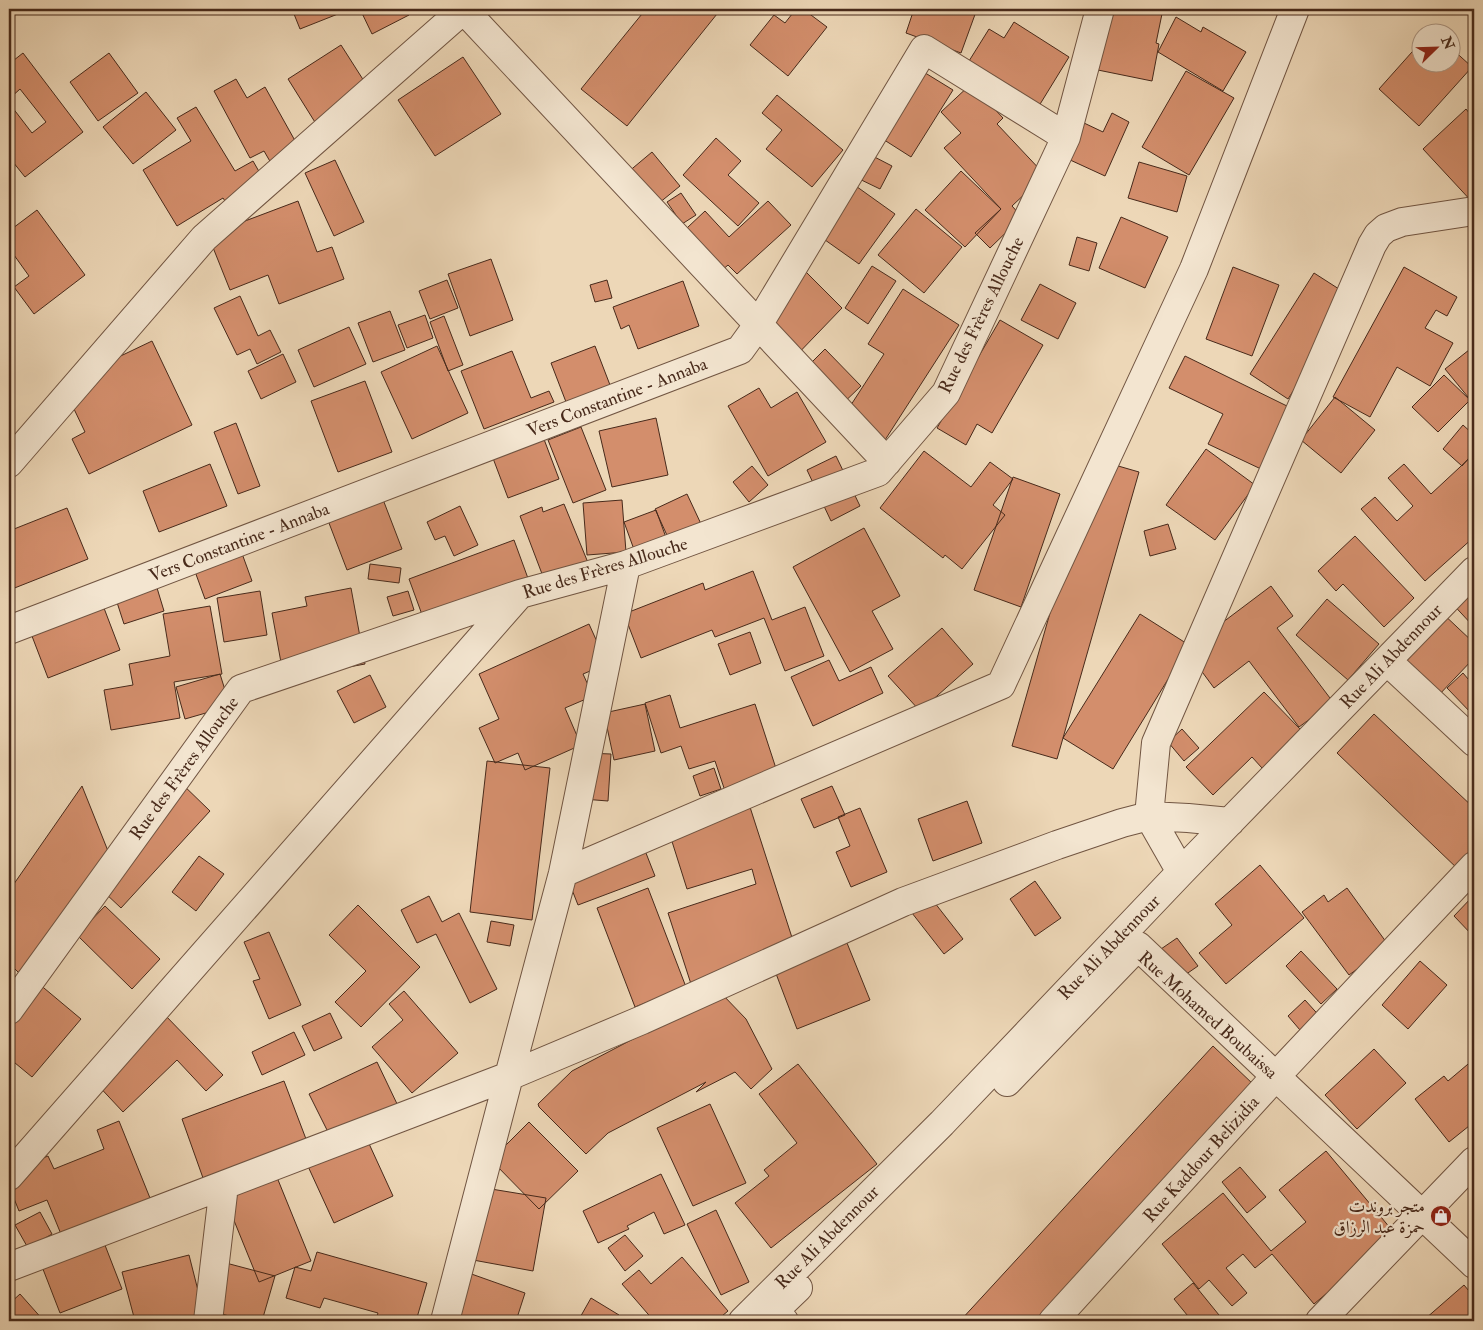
<svg xmlns="http://www.w3.org/2000/svg" width="1483" height="1330" font-family="'IM FELL Double Pica',Amiri,serif">
  <rect width="100%" height="100%" fill="#edd7b7"/>
  <filter id="stains"><feTurbulence type="fractalNoise" baseFrequency=".004" numOctaves="4"/><feColorMatrix values="0 0 0 0 .2 0 0 0 0 .09 0 0 0 0 .02 0 0 0 .5 -.17"/></filter>
  <radialGradient id="worn" r=".72"><stop offset=".6" stop-color="#630" stop-opacity="0"/><stop offset="1" stop-color="#630" stop-opacity=".3"/></radialGradient>
  <path fill="#d38e6c" stroke="#482a1b" d="M292,9H347L348,10L300,29Z
    M360,9H406L409,15L372,34Z
    M646,9H721L627,126L581,89Z
    M796,9H803L827,27L788,76L750,45L774,15L785,23Z
    M914,9H977L961,53L906,33Z
    M1100,9H1163L1156,43L1159,44L1152,81L1088,68Z
    M1176,17L1201,32L1203,27L1246,52L1223,91L1158,52Z
    M1014,22L1069,57L1034,114L964,69L989,29L1004,38Z
    M1420,43V62H1450V47L1472,67L1419,126L1379,89Z
    M341,45L371,92L318,127L288,79Z
    M23,53L83,132L25,177L9,157V103L32,133L46,122L20,89L9,99V64Z
    M109,53L138,93L98,121L70,82Z
    M463,57L501,114L435,156L398,100Z
    M909,63L953,90L911,157L867,129Z
    M1186,71L1234,98L1189,175L1142,147Z
    M236,79L247,98L265,87L303,155L275,170L264,151L250,158L214,91Z
    M971,84L1003,118L997,124L1045,175L1012,206L1022,217L990,248L975,233L1001,209L944,148L961,133L941,112Z
    M146,92L176,130L133,164L103,127Z
    M777,95L843,150L812,187L766,149L782,130L762,113Z
    M196,107L235,171L253,161L265,182L227,204L223,198L177,226L143,170L191,141L177,118Z
    M1466,109L1474,119V204L1423,149Z
    M1112,113L1129,122L1105,176L1068,159L1084,123L1103,132Z
    M716,138L741,161L728,175L759,203L738,226L683,175Z
    M861,150L892,166L880,189L849,174Z
    M652,152L680,186L648,212L621,178Z
    M335,160L364,222L334,236L305,173Z
    M1139,162L1187,176L1177,212L1128,198Z
    M961,171L1001,209L965,247L925,210Z
    M846,179L895,214L859,264L811,230Z
    M681,193L696,215L682,224L667,202Z
    M298,201L317,252L332,247L344,279L279,304L268,275L230,290L208,235Z
    M768,201L791,225L737,274L728,265L706,284L670,244L705,211L729,237Z
    M916,209L962,247L924,293L878,255Z
    M37,210L85,275L34,314L14,287L29,276L9,248V231Z
    M1121,217L1168,237L1145,288L1099,268Z
    M1077,237L1097,243L1089,271L1069,265Z
    M491,259L513,320L470,336L448,274Z
    M872,266L896,281L868,324L845,308Z
    M1233,267L1279,285L1252,356L1206,339Z
    M1404,267L1457,297L1447,316L1436,310L1425,328L1453,343L1430,386L1397,367L1370,417L1333,397Z
    M804,270L842,308L790,362L751,324Z
    M1314,273L1353,298L1288,399L1250,374Z
    M447,280L458,308L430,319L419,291Z
    M607,280L612,298L595,302L590,285Z
    M683,281L699,326L638,349L629,325L621,329L613,307Z
    M1040,284L1076,303L1058,339L1021,320Z
    M903,289L959,325L876,454L836,428L884,354L868,344Z
    M240,296L258,336L270,330L281,352L257,364L250,349L237,355L214,308Z
    M390,311L405,350L373,362L358,323Z
    M425,315L433,338L407,348L398,325Z
    M444,316L463,365L448,371L430,322Z
    M1000,320L1043,345L992,433L977,424L966,445L937,428Z
    M349,327L366,364L314,387L298,350Z
    M152,341L192,425L89,474L72,439L85,432L62,384Z
    M437,346L468,413L412,439L381,372Z
    M595,346L610,385L566,402L551,363Z
    M1474,346V392L1468,397L1445,369Z
    M825,349L861,386L835,411L799,375Z
    M512,351L531,398L549,391L554,402L484,429L461,371Z
    M283,354L296,382L261,399L248,371Z
    M1185,356L1289,407L1261,469L1208,444L1223,414L1169,388Z
    M1444,375L1470,400L1438,432L1412,407Z
    M365,381L392,452L338,472L311,401Z
    M759,388L771,408L797,392L826,442L768,476L728,406Z
    M1335,397L1375,430L1341,473L1301,440Z
    M656,418L668,475L612,487L599,431Z
    M236,423L260,486L238,494L214,432Z
    M1463,425L1474,435V452L1462,466L1443,449Z
    M539,426L559,479L508,498L488,445Z
    M581,427L606,490L573,503L548,440Z
    M1206,449L1255,485L1215,540L1166,505Z
    M924,451L971,487L990,462L1013,479L993,505L1005,515L962,569L945,555L943,558L880,508Z
    M1474,454V537L1425,581L1361,509L1375,497L1397,521L1413,506L1388,478L1404,464L1431,494Z
    M836,456L860,506L831,521L807,470Z
    M1094,459L1139,472L1057,759L1012,746Z
    M210,464L227,506L159,532L143,491Z
    M752,466L768,485L749,502L733,482Z
    M1013,477L1060,494L1021,607L974,590Z
    M379,489L402,549L347,570L324,510Z
    M687,494L709,541L676,555L655,509Z
    M622,500L626,552L587,555L583,503Z
    M564,504L591,570L547,587L520,516L542,507L543,512Z
    M460,506L478,545L454,556L445,536L435,540L427,522Z
    M67,508L88,559L12,589L9,580V531Z
    M656,510L668,543L636,555L624,522Z
    M1168,524L1176,549L1150,556L1144,531Z
    M864,528L900,596L872,611L893,649L850,672L793,567Z
    M1355,536L1414,598L1384,627L1343,584L1336,591L1318,571Z
    M514,540L533,592L428,631L409,579Z
    M240,548L252,581L205,599L193,566Z
    M370,564L401,568L399,583L368,579Z
    M753,571L772,620L805,607L824,656L785,671L764,618L715,637L712,630L641,658L624,614L703,583L705,590Z
    M1474,574V627L1448,599Z
    M154,578L164,611L124,624L113,590Z
    M1271,586L1293,616L1277,628L1333,702L1299,727L1249,661L1214,688L1186,650Z
    M351,588L365,664L284,679L272,613L307,606L305,597Z
    M260,591L267,635L224,642L217,598Z
    M408,591L414,610L393,616L387,597Z
    M99,595L120,650L48,678L27,623Z
    M1327,599L1379,644L1348,680L1296,635Z
    M210,606L222,674L174,682L180,718L111,730L104,690L133,685L129,664L170,656L163,614Z
    M1440,611L1474,643V658L1437,697L1396,657Z
    M1140,614L1189,645L1113,769L1063,738Z
    M589,624L607,664L583,674L593,696L565,708L581,745L525,770L518,753L495,763L479,728L499,719L479,674Z
    M942,628L973,664L920,711L888,676Z
    M750,632L761,663L730,675L718,644Z
    M829,660L839,681L871,667L883,693L813,726L791,677Z
    M1463,673L1474,686V716L1447,688Z
    M220,674L230,706L185,719L176,687Z
    M370,675L386,707L354,723L337,691Z
    M1264,692L1301,730L1262,768L1252,757L1213,795L1186,767Z
    M670,695L680,728L755,704L784,793L749,804L796,950L691,984L668,913L756,884L752,869L687,889L669,832L732,812L715,761L689,769L681,746L661,753L645,703Z
    M645,704L655,751L614,760L604,713Z
    M1374,714L1474,808V858L1461,872L1337,753Z
    M1182,729L1199,748L1184,761L1168,742Z
    M586,753L611,754L608,801L583,799Z
    M487,761L550,768L532,920L470,912Z
    M714,768L721,789L700,796L693,776Z
    M178,780L210,811L121,908L88,877Z
    M82,786L108,851L21,975L9,963V891Z
    M832,786L845,815L814,828L801,799Z
    M967,801L982,843L933,861L918,819Z
    M860,808L887,872L851,887L836,852L850,846L838,817Z
    M644,848L655,876L578,905L567,877Z
    M199,856L224,874L196,911L172,892Z
    M1260,865L1304,918L1226,984L1199,953L1232,925L1215,904Z
    M1035,881L1061,918L1035,936L1010,899Z
    M648,888L686,987L635,1007L597,908Z
    M1347,888L1389,946L1349,975L1302,912L1324,895L1328,902Z
    M1474,895V937L1454,916Z
    M429,896L442,922L459,913L497,989L470,1003L436,934L417,943L401,910Z
    M931,898L963,939L944,954L912,913Z
    M358,905L420,967L361,1027L335,1002L366,971L329,935Z
    M105,906L160,959L132,989L77,935Z
    M491,921L514,925L510,946L487,942Z
    M269,932L301,1005L269,1019L253,981L260,979L244,942Z
    M1177,938L1198,966L1182,977L1161,949Z
    M847,943L870,1000L797,1029L775,971Z
    M1301,951L1337,989L1321,1004L1286,966Z
    M1420,961L1447,985L1408,1029L1382,1005Z
    M26,973L81,1019L32,1077L9,1058V1036L12,1032L9,1029V994Z
    M404,991L458,1053L412,1093L372,1047L403,1020L389,1004Z
    M721,993L746,1019L772,1069L751,1089L735,1072L696,1092L706,1082L608,1133L586,1154L539,1107L538,1104L572,1071Z
    M1305,1000L1324,1021L1306,1037L1288,1016Z
    M330,1013L342,1038L314,1051L302,1026Z
    M164,1014L223,1075L206,1091L177,1060L123,1112L94,1081Z
    M294,1032L305,1055L262,1075L252,1052Z
    M1213,1046L1254,1085L1037,1321H960Z
    M1374,1049L1406,1083L1357,1129L1325,1095Z
    M1474,1059V1122L1449,1142L1415,1099L1444,1076L1448,1081Z
    M377,1062L399,1108L332,1140L309,1094Z
    M798,1064L877,1164L771,1248L735,1203L769,1176L764,1170L797,1143L759,1094Z
    M284,1081L306,1139L203,1178L182,1119Z
    M710,1104L746,1183L693,1206L657,1128Z
    M119,1121L152,1203L63,1239L47,1200L19,1211L9,1186V1172L48,1156L54,1169L104,1149L97,1130Z
    M529,1122L578,1171L539,1209L491,1160Z
    M365,1135L393,1196L334,1223L306,1162Z
    M1326,1151L1396,1235L1314,1304L1272,1254L1255,1268L1243,1254L1226,1268L1247,1293L1232,1306L1209,1280L1199,1289L1162,1244L1223,1193L1271,1251L1306,1222L1279,1190Z
    M1240,1167L1266,1197L1247,1213L1222,1182Z
    M274,1170L311,1261L259,1282L222,1191Z
    M661,1174L685,1225L664,1234L654,1212L627,1226L629,1229L598,1243L583,1211Z
    M485,1188L546,1198L533,1271L473,1260Z
    M716,1210L749,1282L721,1295L687,1224Z
    M40,1212L52,1234L28,1248L15,1225Z
    M625,1235L643,1256L625,1271L608,1248Z
    M103,1240L122,1289L60,1313L41,1264Z
    M317,1252L427,1283L416,1321H375L378,1313L324,1298L320,1308L286,1298L295,1267L311,1271Z
    M189,1255L205,1318L193,1321H135L122,1272Z
    M682,1257L728,1311L716,1321H654L622,1284L639,1270L651,1284Z
    M226,1263L275,1276L262,1321H248L214,1312Z
    M463,1271L525,1293L516,1321H465L448,1315Z
    M1193,1283L1219,1315L1212,1321H1192L1174,1299Z
    M1464,1285L1474,1297V1321H1427L1425,1319Z
    M20,1294L44,1321H9V1304Z
    M591,1298L619,1315L616,1321H578Z"/>
  <g fill="none" stroke-linecap="round" stroke-linejoin="round">
    <g stroke="#715542" stroke-width="30">
      <path id="street" d="M464,10L887,462
        M9,463L204,238L464,9
        M9,630L740,350L758,325L924,49L1066,137
        M1387,661L1474,742
        M1181,872L1149,816L1156,743L1372,245L1378,235L1386,228L1402,222L1474,211
        M563,873L1001,685L1194,269L1295,9
        M9,1010L241,689L520,594L626,565L878,472L946,393L1066,137L1100,9
        M1007,1082L1138,946L1474,1264
        M9,1176L519,595
        M9,1267L509,1076L563,873L626,565
        M208,1321L224,1185
        M445,1321L509,1076L642,1020L903,902L1057,845L1122,823L1149,816L1188,818L1230,822
        M743,1321L942,1123L1181,872L1474,571
        M784,1321L774,1311L798,1288
        M1053,1321L1276,1076L1474,866
        M1320,1321L1474,1161"/>
    </g>
    <use href="#street" stroke="#f3e5d0" stroke-width="28"/>
  </g>
  <defs>
    <g id="shop-disc" transform="scale(1.125)"><circle r="9.5" fill="#8f2418" stroke="#f3e5d0"/><path d="M-5-2.5h2.3a2.7 3.5 0 0 1 5.4 0H5L5.5 6h-11ZM-1.5-2.5h3a1.5 2.3 0 0 0-3 0Z" fill="#fff"/></g>
  </defs>
  <g fill-rule="evenodd">
    <use href="#shop-disc" x="1441" y="1216"/>
  </g>
  <g text-anchor="middle" stroke-width="4.5" stroke-linejoin="round" paint-order="stroke">
    <g font-size="18" fill="#482a1b" stroke="#f3e5d0">
      <text transform="translate(981 315) rotate(-64)" y="6">Rue des Frères Allouche</text>
      <text transform="translate(617 397) rotate(-21)" y="6">Vers Constantine - Annaba</text>
      <text transform="translate(239 542) rotate(-21)" y="6">Vers Constantine - Annaba</text>
      <text transform="translate(605 568) rotate(-17)" y="6">Rue des Frères Allouche</text>
      <text transform="translate(1391 656) rotate(-46)" y="6">Rue Ali Abdennour</text>
      <text transform="translate(184 768) rotate(-54)" y="6">Rue des Frères Allouche</text>
      <text transform="translate(1109 947) rotate(-46)" y="6">Rue Ali Abdennour</text>
      <text transform="translate(1208 1015) rotate(42)" y="6">Rue Mohamed Boubaissa</text>
      <text transform="translate(1201 1159) rotate(-48)" y="6">Rue Kaddour Belizidia</text>
      <text transform="translate(827 1237) rotate(-45)" y="6">Rue Ali Abdennour</text>
    </g>
    <g font-size="18" fill="#482a1b" stroke="#f3e5d0" text-anchor="end">
      <text x="1425" y="1212">متجر بروندت<tspan x="1425" dy="21">حمزة عبد الرزاق</tspan></text>
    </g>
  </g>
  <rect width="1483" height="1330" fill="none" stroke="#edd7b7" stroke-width="30"/>
  <rect x="10" y="10" width="1463" height="1310" fill="none" stroke="#482a1b" stroke-width="2.5"/>
  <rect x="15" y="15" width="1453" height="1300" fill="none" stroke="#482a1b"/>
  <g transform="translate(1436 48) rotate(67)"><circle r="24" fill="#f3e5d0" stroke="#af9a88"/>
  <path d="M0-4L9 19L0 12L-9 19Z" fill="#8f2418"/>
  <text y="-8" font-size="14" font-weight="bold" text-anchor="middle" fill="#482a1b">N</text>
  </g>
  <rect width="100%" height="100%" filter="url(#stains)"/>
  <rect width="100%" height="100%" fill="url(#worn)"/>
</svg>
